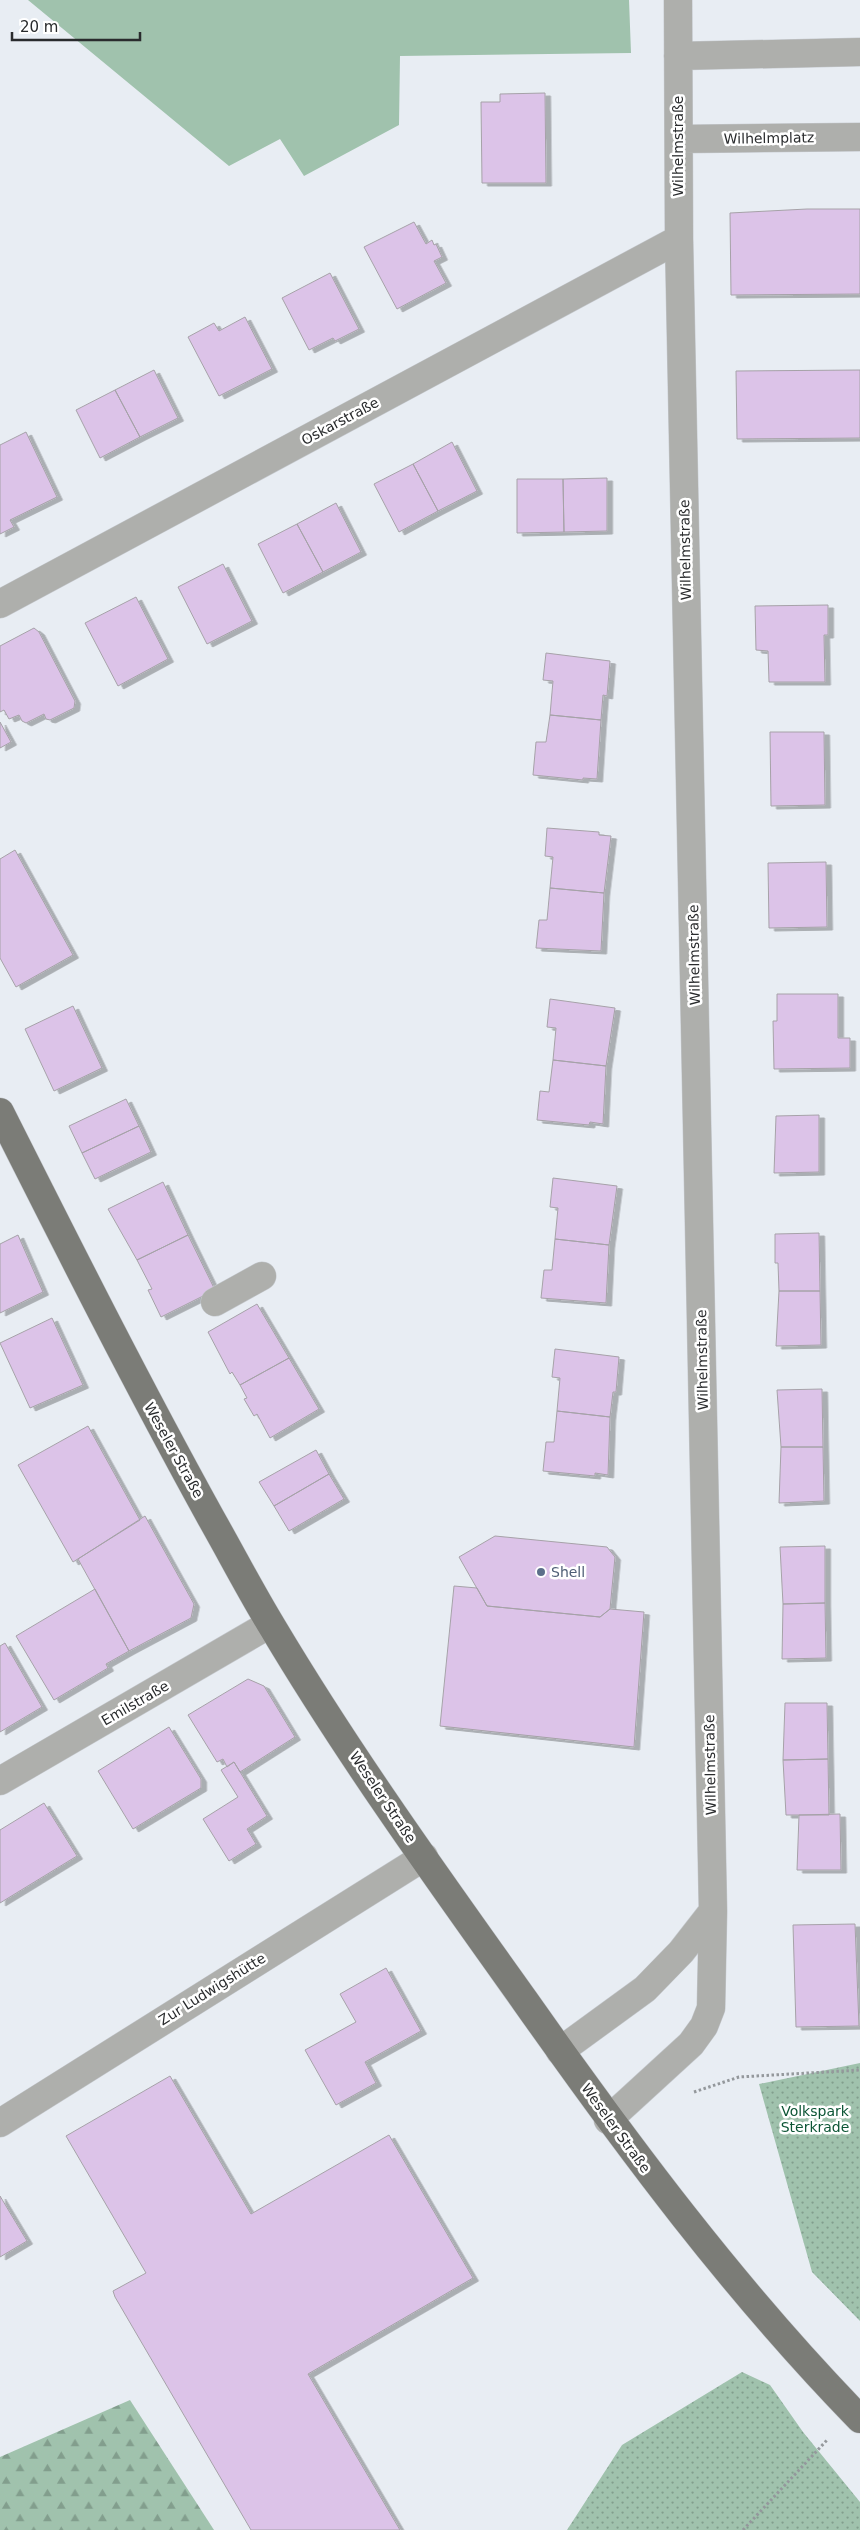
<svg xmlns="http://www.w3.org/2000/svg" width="860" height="2530" font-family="'DejaVu Sans',sans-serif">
  <defs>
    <pattern id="forest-firs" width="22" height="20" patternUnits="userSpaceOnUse" patternTransform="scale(1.25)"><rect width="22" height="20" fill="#a0c2ad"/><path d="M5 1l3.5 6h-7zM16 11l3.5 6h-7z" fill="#829e8d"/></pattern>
    <pattern id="park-dots" width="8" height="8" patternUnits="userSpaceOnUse" patternTransform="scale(1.25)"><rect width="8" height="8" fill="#a0c2ad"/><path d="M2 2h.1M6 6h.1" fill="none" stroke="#829e8d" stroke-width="1.8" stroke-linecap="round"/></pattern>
    <filter id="shadow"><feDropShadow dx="5.5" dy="3" stdDeviation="0" flood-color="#0004"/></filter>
  </defs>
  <rect width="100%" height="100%" fill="#e8edf3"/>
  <path fill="url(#forest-firs)" d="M130,2400L214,2530H0V2457Z"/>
  <path fill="url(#park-dots)" d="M860,2063V2321L812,2272L759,2084Z
    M742,2372L770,2385L803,2432L860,2502V2530H567L622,2445Z"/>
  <path fill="#a0c2ad" d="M28,0H629L631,53L400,56L399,125L304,176L280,139L229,166Z"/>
  <path fill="#dcc3e8" stroke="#a6a2a8" filter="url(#shadow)" d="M545,93L546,183H482L481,102H500V94Z
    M807,209H860V294L731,295L730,213Z
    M414,222L426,244L432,240L434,245L436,244L442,257L434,261L446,283L397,309L364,247Z
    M330,273L359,329L335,341L333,338L309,350L282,298Z
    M245,317L272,369L219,396L188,337L214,323L219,331Z
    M154,370L178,418L140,437L115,390Z
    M860,370V438L737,439L736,371Z
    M115,390L140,437L100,458L76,410Z
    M26,432L57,497L10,520L14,527L0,534V445Z
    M452,442L477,491L438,511L413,464Z
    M413,464L438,511L399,532L374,484Z
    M607,478V531L564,532L563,479Z
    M517,479H563L564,532L517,533Z
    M336,503L361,552L323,572L297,524Z
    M297,524L323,572L283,593L258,544Z
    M223,564L252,621L207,644L178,587Z
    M136,597L168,659L118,686L85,623Z
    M828,605V635H824L825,682H769L768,651L756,650L755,606Z
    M34,628L39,632L75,701L74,708L50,720L46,719L44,714L26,723L22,721L19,715L9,719L4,710L0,712V646Z
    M546,653L610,661L607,696L603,695L601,720L550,715L553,681L543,680Z
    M550,715L601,720L597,779L583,778V780L533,775L536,742H546Z
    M0,722L11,742L0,748Z
    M770,732H824L825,805L771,806Z
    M547,828L599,832V835L611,836L604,893L550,888L553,857L545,856Z
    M15,850L73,955L16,987L0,958V859Z
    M826,862L827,927L769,928L768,863Z
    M550,888L604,893L601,951L536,948L539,920H547Z
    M777,994H838V1038H850V1068L774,1069L773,1021H777Z
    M550,999L615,1008L606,1066L553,1060L556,1028L547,1027Z
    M73,1006L102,1068L54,1091L25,1029Z
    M553,1060L606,1066L603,1124L590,1122L589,1125L537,1120L540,1091L549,1092Z
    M126,1099L139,1126L82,1153L69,1126Z
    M819,1115V1172L774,1173L776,1116Z
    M139,1126L151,1152L95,1179L82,1153Z
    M553,1178L617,1186L609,1245L555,1239L558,1208L550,1207Z
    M163,1182L188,1235L137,1260L108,1209Z
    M819,1233L820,1291H779L778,1263H775V1234Z
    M18,1235L43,1292L0,1313V1244Z
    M188,1235L215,1290L161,1317L148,1290L152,1289L137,1260Z
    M555,1239L609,1245L606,1303L541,1298L544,1270H552Z
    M779,1291H820L821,1345L776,1346Z
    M257,1304L289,1358L240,1385L232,1372L230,1374L208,1332Z
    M52,1318L83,1385L30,1408L0,1343Z
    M555,1349L619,1357L616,1392H613L610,1417L557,1411L560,1378L552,1377Z
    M289,1358L319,1409L270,1438L257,1414L254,1416L244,1399L247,1398L240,1385Z
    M822,1389L823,1447H781L777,1390Z
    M557,1411L610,1417L608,1475L595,1473V1476L543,1471L546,1442H554Z
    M88,1426L140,1520L73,1562L18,1465Z
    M781,1447H823L824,1501L779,1503Z
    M316,1450L329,1474L274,1506L259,1482Z
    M329,1474L344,1499L289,1531L274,1506Z
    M145,1516L194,1604L191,1618L129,1651L78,1559Z
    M495,1536L607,1547L615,1557L610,1609L600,1617L487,1606L459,1557Z
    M825,1546V1603L783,1604L780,1547Z
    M454,1586L477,1588L487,1606L600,1617L610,1609L644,1612L634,1747L440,1726Z
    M95,1589L129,1651L106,1664L108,1668L54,1700L16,1636Z
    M825,1603L826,1658L782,1659L783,1604Z
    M5,1643L42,1707L0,1732V1646Z
    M248,1679L264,1686L295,1737L240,1772L234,1762L227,1767L223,1759L217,1762L188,1715Z
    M785,1703H827L828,1759L783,1760Z
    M169,1727L201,1779V1788L133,1829L98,1771Z
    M828,1759L829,1815H786L783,1760Z
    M234,1762L267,1816L247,1829L256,1844L229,1861L203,1819L238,1797L221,1770Z
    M44,1803L77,1856L0,1903V1830Z
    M840,1814L841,1870H797L799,1815Z
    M855,1924L859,2026L796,2027L793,1925Z
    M386,1968L421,2031L365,2062L376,2083L336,2105L305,2050L356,2022L340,1994Z
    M170,2076L251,2214L389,2135L473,2278L308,2374L400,2530H251L115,2297L113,2291L146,2273L66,2136Z
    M0,2196L27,2241L0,2257Z"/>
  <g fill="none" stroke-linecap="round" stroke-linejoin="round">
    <g stroke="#c6cacf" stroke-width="29">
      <path id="minor" d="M678,56L860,52
        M679,139L860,137
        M0,604L679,239
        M215,1302L262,1276
        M0,1781L270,1624
        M560,2051L645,1989L681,1952L713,1911
        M608,2120L691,2044L704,2026L711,2008L713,1911L679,239L678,0
        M0,2123L424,1857"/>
    </g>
    <g stroke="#c6cacf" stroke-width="29">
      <path id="major" d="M0,1112C69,1249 137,1384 211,1518C232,1555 251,1592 273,1628C350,1757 438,1879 525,2001C628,2147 735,2291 860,2419"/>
    </g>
    <path stroke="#94989c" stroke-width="3" stroke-dasharray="2.5 2.5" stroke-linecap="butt" d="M694,2092L739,2077L860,2070
      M743,2530L828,2439"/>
    <use href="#minor" stroke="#aeafac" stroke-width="28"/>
    <use href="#major" stroke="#7b7c77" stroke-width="28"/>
  </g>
  <circle fill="#5c6f8a" stroke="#fff" stroke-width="2" cx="541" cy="1572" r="5"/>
  <g text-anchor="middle" stroke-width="5" stroke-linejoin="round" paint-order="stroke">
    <g font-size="14" fill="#292b2d" stroke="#fff">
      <text transform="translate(769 138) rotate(-1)" y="5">Wilhelmplatz</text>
      <text transform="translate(678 146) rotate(-90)" y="5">Wilhelmstraße</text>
      <text transform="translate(340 421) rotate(-28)" y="5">Oskarstraße</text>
      <text transform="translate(685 550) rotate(-91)" y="5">Wilhelmstraße</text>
      <text transform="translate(694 955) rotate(-91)" y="5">Wilhelmstraße</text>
      <text transform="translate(702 1360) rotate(-91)" y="5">Wilhelmstraße</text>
      <text transform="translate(174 1450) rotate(61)" y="5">Weseler Straße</text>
      <text transform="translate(135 1703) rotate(-30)" y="5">Emilstraße</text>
      <text transform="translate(710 1765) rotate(-91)" y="5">Wilhelmstraße</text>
      <text transform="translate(383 1797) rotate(56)" y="5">Weseler Straße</text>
      <text transform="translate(212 1989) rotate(-32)" y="5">Zur Ludwigshütte</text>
      <text transform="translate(616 2128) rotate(54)" y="5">Weseler Straße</text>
    </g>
    <g font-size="14" fill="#4e5e75" stroke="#fff" text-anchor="start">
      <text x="551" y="1577">Shell</text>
    </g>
    <g font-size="14" fill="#0c5535" stroke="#fff">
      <text x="815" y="2116">Volkspark<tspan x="815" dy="16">Sterkrade</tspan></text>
    </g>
  </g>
  <path d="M12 32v8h128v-8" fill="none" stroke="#292b2d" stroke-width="2.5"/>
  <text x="20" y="32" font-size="15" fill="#292b2d" stroke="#ffffff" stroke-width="4" paint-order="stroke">20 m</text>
</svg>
